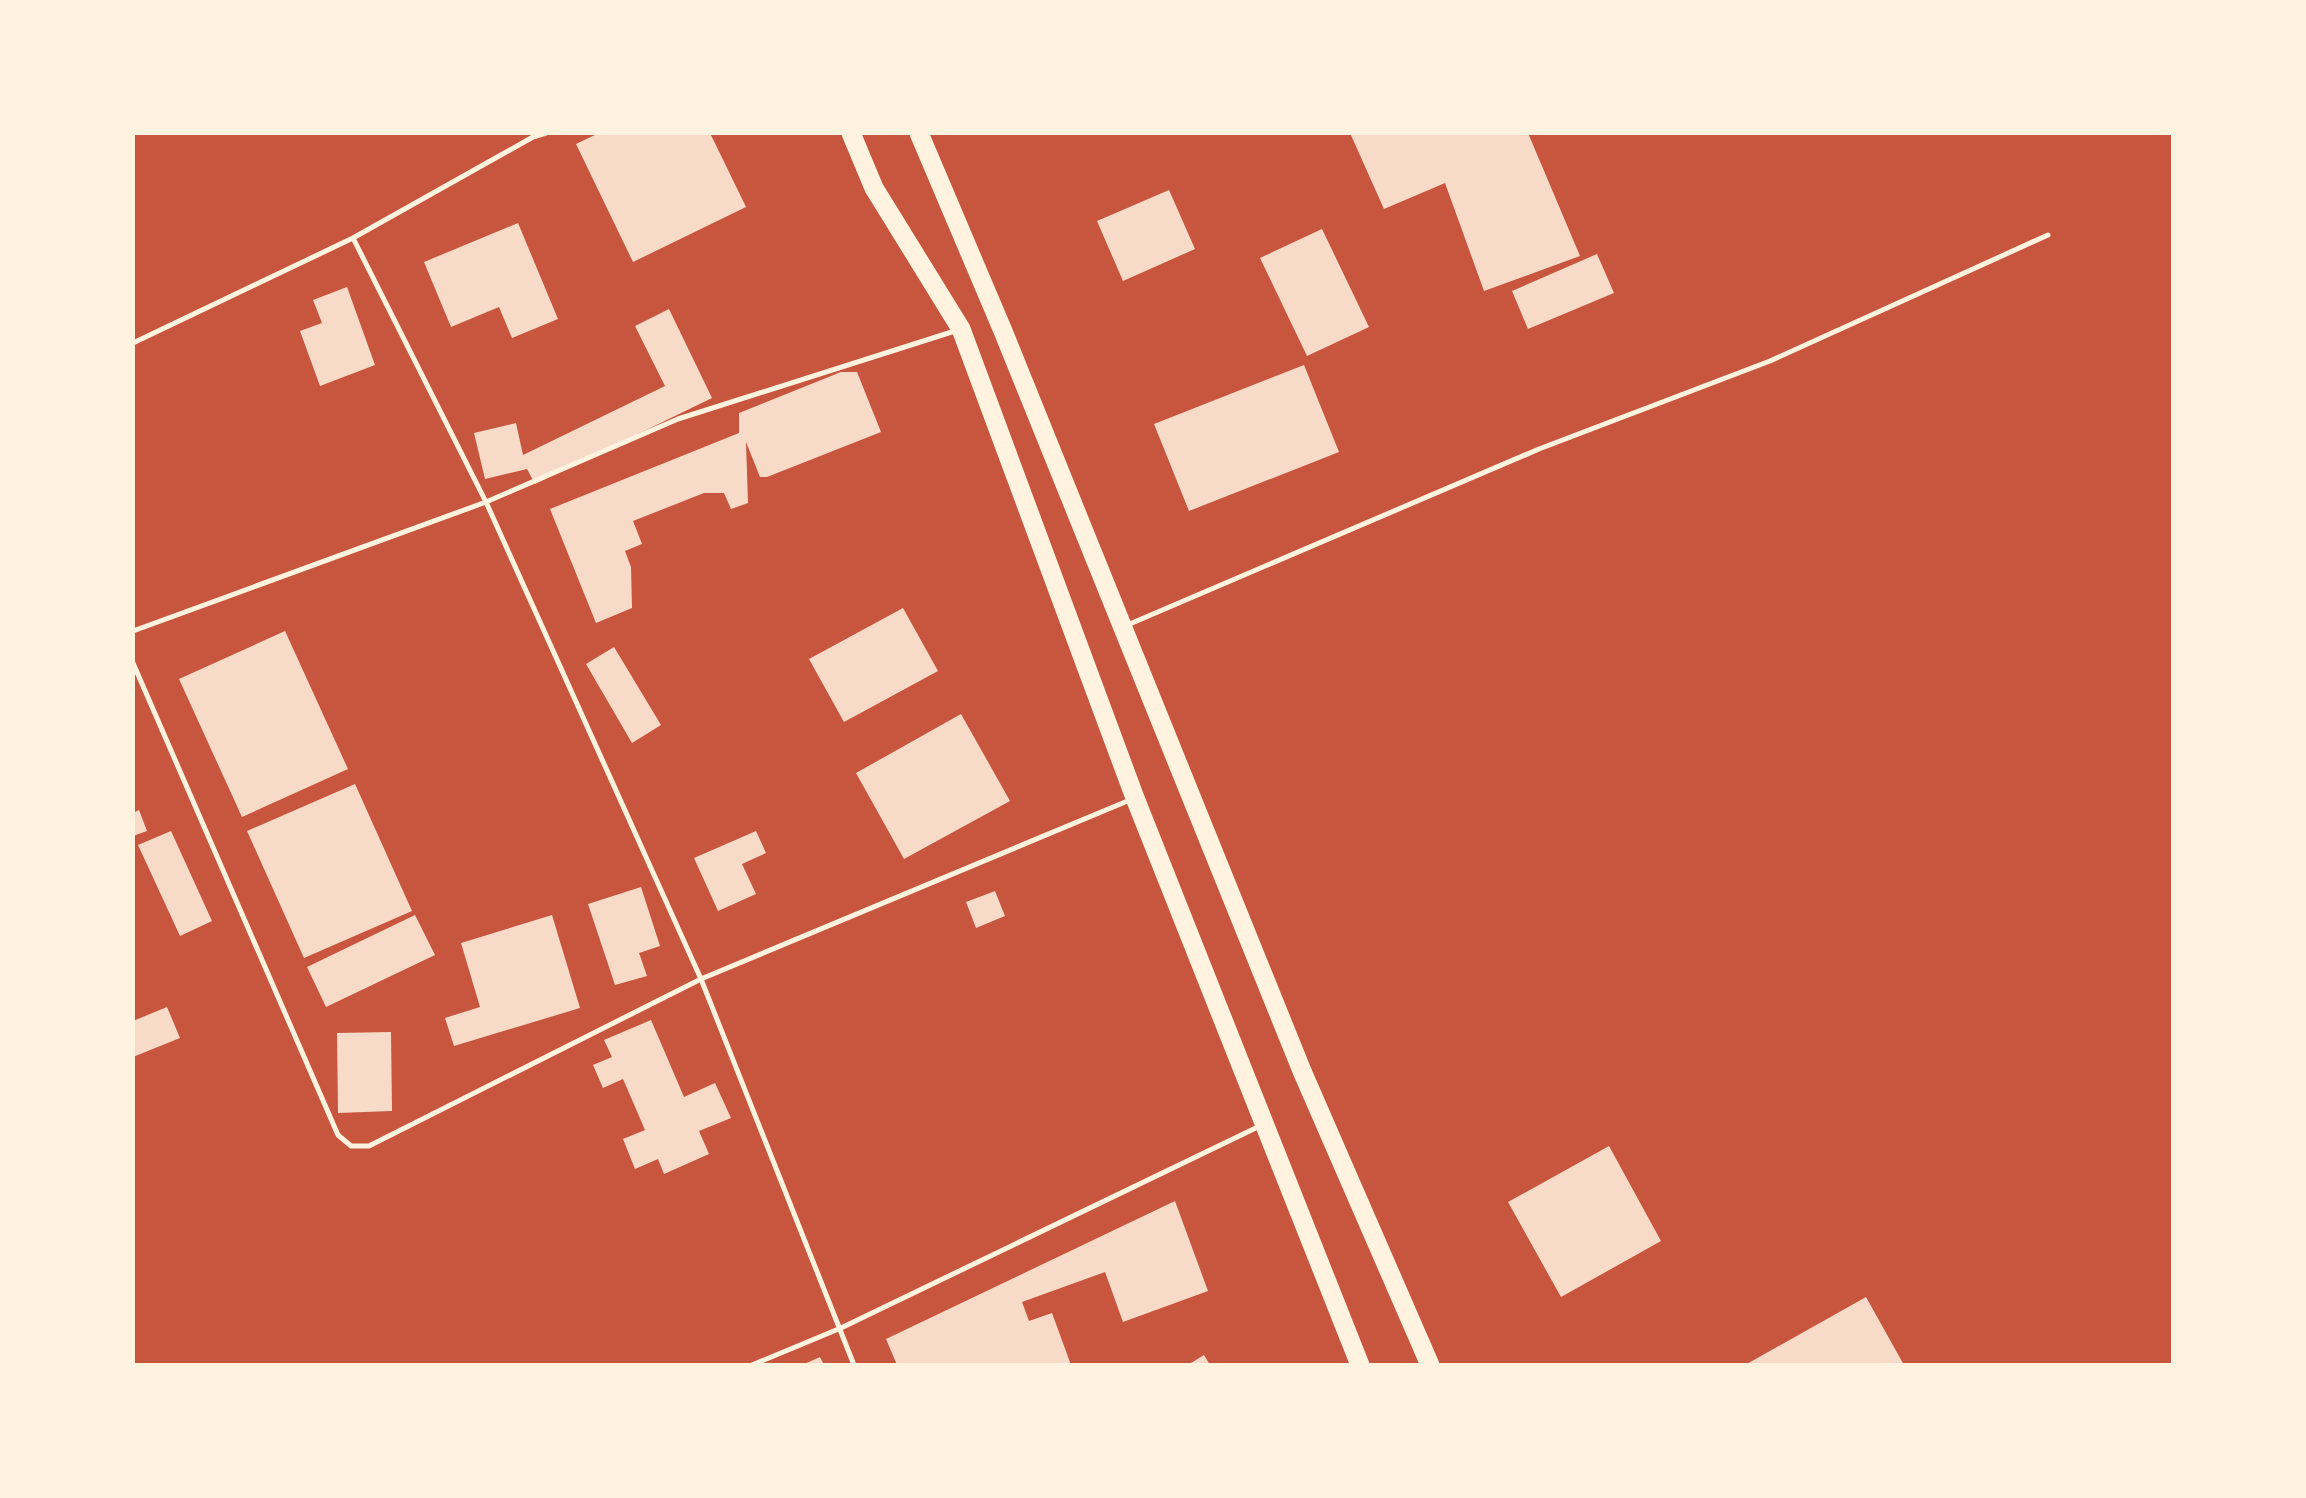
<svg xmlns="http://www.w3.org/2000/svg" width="2306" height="1498" font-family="'Titillium Web',sans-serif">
  <rect width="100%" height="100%" fill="#c8553d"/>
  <path fill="#f7dbc8" d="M599,133H710L746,207L633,262L576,144Z
    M1350,133H1528L1580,256L1484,291L1445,183L1384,209Z
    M1169,190L1195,249L1123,281L1097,221Z
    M518,223L558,319L512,338L499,307L451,327L424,262Z
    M1322,229L1369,327L1307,356L1260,258Z
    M1597,254L1614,293L1528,329L1512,291Z
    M347,287L375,365L320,386L300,331L322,323L313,300Z
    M669,309L712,398L535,484L527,469L485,479L474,433L516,423L523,455L665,386L635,326Z
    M1304,365L1339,452L1189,511L1154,424Z
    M841,372H857L881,432L767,477H760L746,442L748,503L731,509L724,493H704L633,521L642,544L625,551L631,567L632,608L596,623L550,509L739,433V413Z
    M903,608L938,671L844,722L809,659Z
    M285,631L348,769L242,817L179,679Z
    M614,647L661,725L632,743L586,664Z
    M961,714L1010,801L904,859L856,773Z
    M355,784L412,911L304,958L247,831Z
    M139,810L147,831L133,836V813Z
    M171,831L212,921L180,936L138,845Z
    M756,831L766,853L742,864L756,894L718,911L694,858Z
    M641,887L660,946L639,953L647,976L615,985L588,904Z
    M995,891L1005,916L976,928L966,902Z
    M415,915L435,955L326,1007L307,967Z
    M552,915L580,1008L454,1046L445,1018L480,1007L461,943Z
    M167,1007L180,1038L133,1057V1021Z
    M651,1020L684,1097L715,1083L731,1118L699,1131L709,1154L664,1174L658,1159L635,1169L623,1139L645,1130L623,1079L603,1088L593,1065L612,1057L604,1040Z
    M391,1032L392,1111L338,1113L337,1033Z
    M1609,1146L1661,1241L1561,1297L1508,1202Z
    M1175,1201L1208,1291L1123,1322L1105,1272L1022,1302L1029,1321L1052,1313L1071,1365H897L886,1339Z
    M1866,1297L1904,1365H1745Z
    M1204,1355L1210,1365H1193L1191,1363Z
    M820,1357L824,1365H802Z"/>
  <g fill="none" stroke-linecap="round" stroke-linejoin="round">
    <path stroke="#fff3e0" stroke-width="5" d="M353,238L486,502L701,979L854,1365
      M133,343L353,238L533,137L546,133
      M1125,626L1539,449L1770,361L2048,235
      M133,631L486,502L678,419L958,330
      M133,663L338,1135L351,1146H369L701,979L1130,800
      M752,1365L841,1328L1262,1125"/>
    <path stroke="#fff3e0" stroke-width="19" d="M851,133L874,188L961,329L1135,798L1360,1365
      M919,133L1003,331L1302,1071L1430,1365"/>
  </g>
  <rect width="2306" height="1498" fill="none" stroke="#fff3e0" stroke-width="270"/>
</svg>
